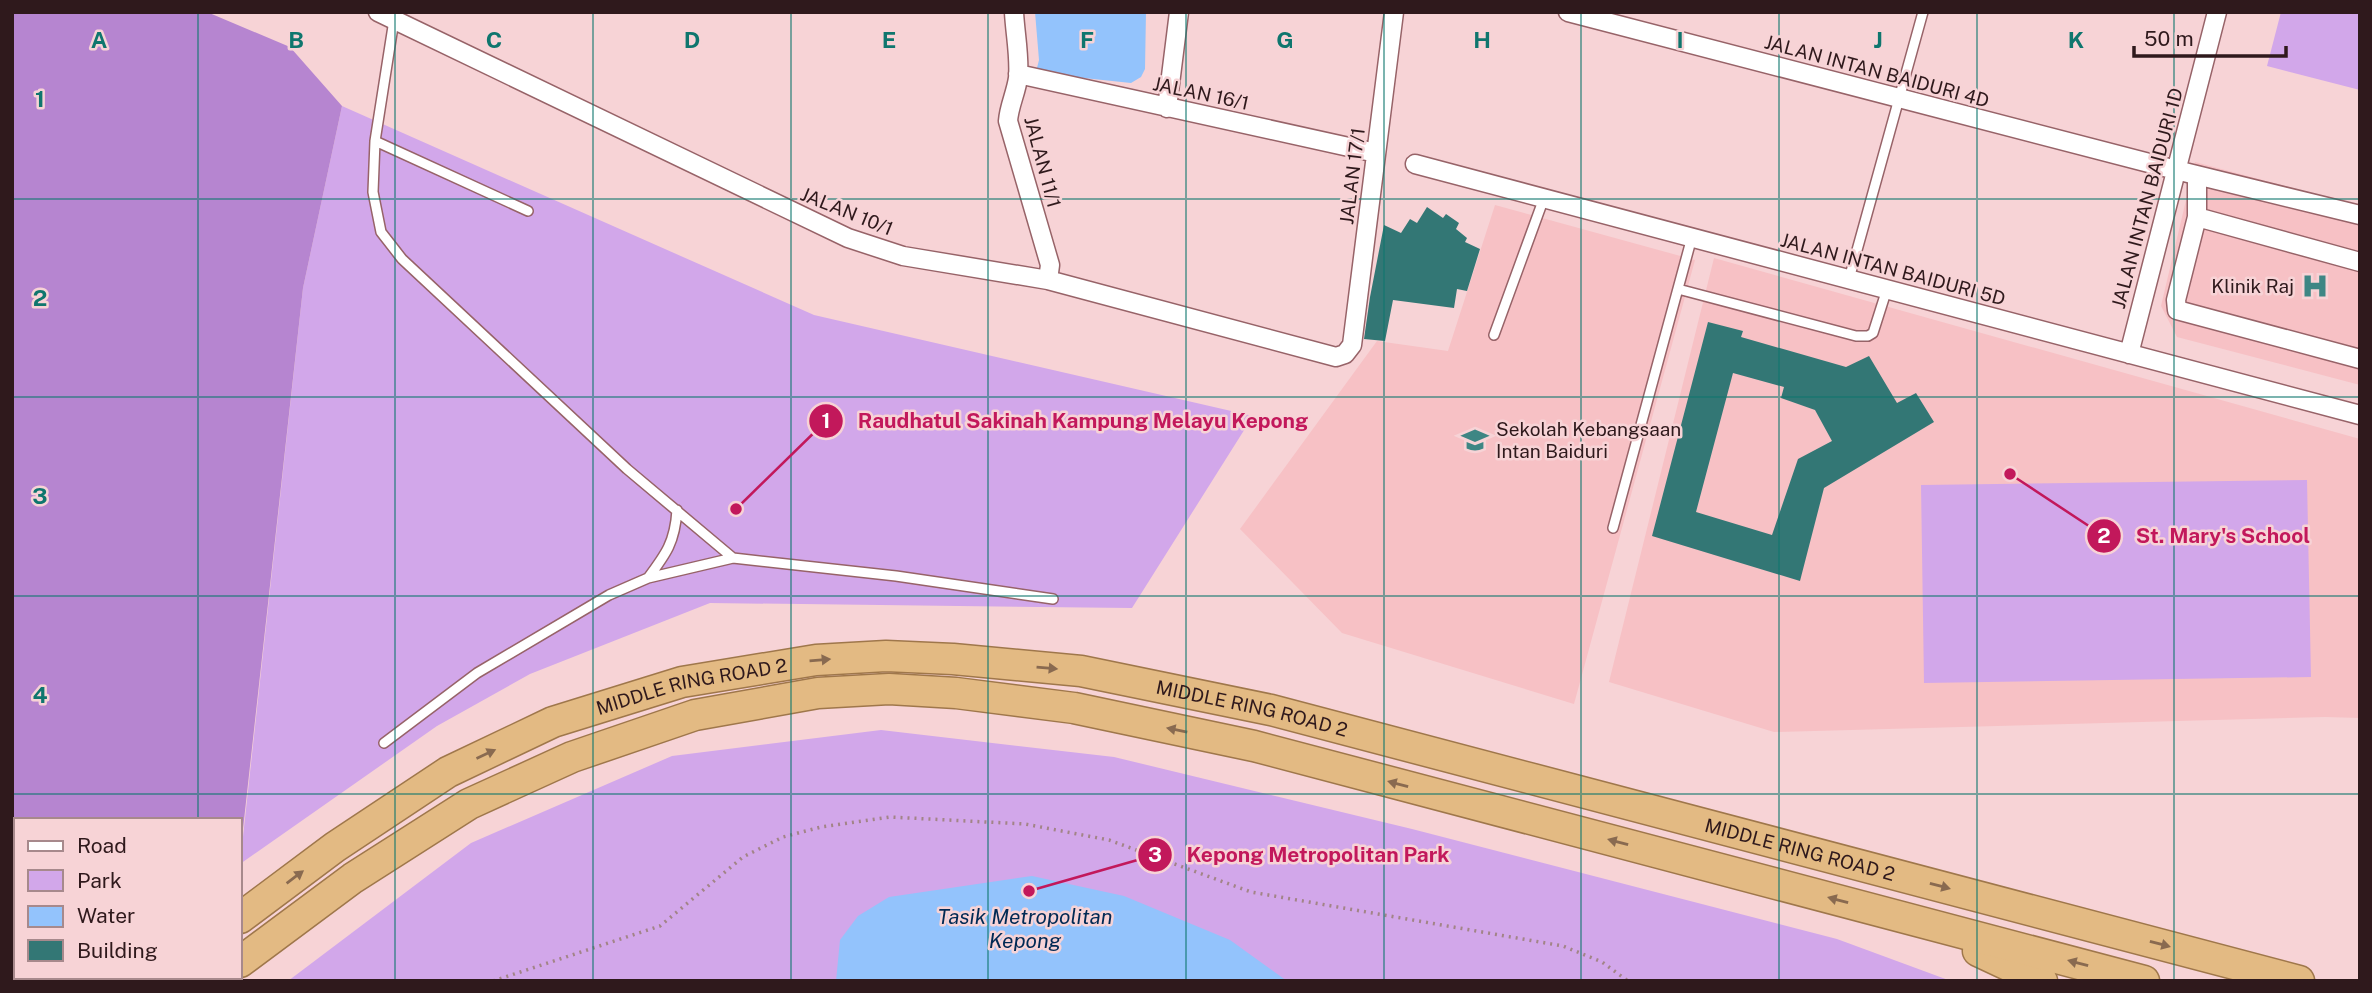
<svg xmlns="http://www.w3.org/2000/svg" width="2372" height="993" font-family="'Public Sans',sans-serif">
  <rect width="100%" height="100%" fill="#f7d3d6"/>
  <path fill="#f7c1c5" d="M2195,162L2360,206V385L2177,337L2161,306Z
    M1495,205L1695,260L1574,704L1342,633L1240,529L1377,341L1448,351Z
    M1714,258L2360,439V718L2325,717L1774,732L1609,682Z"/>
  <path fill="#d2a7ea" d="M2281,12H2360V90L2267,66Z
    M342,106L814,315L1253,416L1132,608L710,603L530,674L437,726L240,864L303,288Z
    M2307,480L2311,677L1924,683L1921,485Z
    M881,730L1114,757L1412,829L1837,939L1951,981H288L471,843L672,756Z"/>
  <path fill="#b685d0" d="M12,12H207L290,47L342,106L303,288L240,856V820H16V977H83L79,981H12Z"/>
  <path fill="#93c3fc" d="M1035,12H1146L1145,69L1141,77L1131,83L1046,74L1037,68L1039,60Z
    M1032,876L1124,896L1230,940L1287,981H836L840,940L858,916L889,897Z"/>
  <path fill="#337775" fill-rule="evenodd" d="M1427,207L1443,218L1446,214L1459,223L1456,229L1467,238L1465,242L1480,249L1467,291L1457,289L1454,308L1393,300L1385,341L1364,339L1370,297L1384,225L1401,233L1410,219L1417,223Z
    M1708,322L1743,331L1741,337L1846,367L1869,356L1897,403L1916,393L1934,422L1824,488L1800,581L1652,536ZM1733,373L1784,387L1781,398L1815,410L1832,441L1798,459L1772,535L1696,512Z"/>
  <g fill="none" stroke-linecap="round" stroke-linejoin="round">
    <g stroke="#976368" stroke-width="12">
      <path id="service" d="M394,20L375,141L373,192L381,232L402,259L627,469L733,558L896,576L1053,599
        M375,141L528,211
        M1849,279L1923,12
        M1678,289L1856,336H1868L1873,333L1887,289
        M1494,335L1544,198
        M1613,528L1692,237
        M648,578C666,554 675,542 677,510
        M384,743L477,673L609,595L648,578L733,558"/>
    </g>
    <g stroke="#976368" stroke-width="21">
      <path id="minor" d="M378,12L848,238L903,256L1048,280L1336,357L1345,354L1352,345L1394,12
        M1014,12C1015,33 1020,57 1018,78C1016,93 1009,106 1008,121L1050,265L1048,280
        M1568,12L2176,170L2360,215
        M1018,74L1376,153
        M1167,108L1179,12
        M1415,164L2360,415
        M2197,175V217L2176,300L2177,310L2360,359
        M2197,217L2360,262
        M2129,354L2217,12"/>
    </g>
    <g stroke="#9f774b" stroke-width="33">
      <g id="trunk">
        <path id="s1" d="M240,918L335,847L448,772L553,722L682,682L816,660L886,656L953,659L1081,671L1271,710L2299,981"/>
        <path d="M1978,951L2042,981"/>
        <path d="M240,962L353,878L469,804L572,757L695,715L818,693L889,689L956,693L1074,708L1254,746L2144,981"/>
        <path d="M158,981L162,977"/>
        <path d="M215,981L219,977"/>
      </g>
    </g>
    <path stroke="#a28487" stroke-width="3.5" stroke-dasharray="2 5" stroke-linecap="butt" d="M493,981L660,926L743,857L783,837L821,827L890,817L1025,824L1109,840L1251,892L1563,946L1602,962L1628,981"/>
    <use href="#service" stroke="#fff" stroke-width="9"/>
    <use href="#minor" stroke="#fff" stroke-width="18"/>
    <use href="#trunk" stroke="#e3ba83" stroke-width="30"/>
  </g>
  <defs><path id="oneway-solid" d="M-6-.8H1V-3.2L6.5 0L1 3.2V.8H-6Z" transform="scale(1.75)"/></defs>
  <g fill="#896a50">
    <use href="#oneway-solid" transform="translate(820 660) rotate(-5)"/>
    <use href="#oneway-solid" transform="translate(1047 668) rotate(5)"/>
    <use href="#oneway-solid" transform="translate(1177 730) rotate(-168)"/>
    <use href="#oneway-solid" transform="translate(486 754) rotate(-25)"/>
    <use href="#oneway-solid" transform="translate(1398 784) rotate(-165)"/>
    <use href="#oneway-solid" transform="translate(1618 842) rotate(-165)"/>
    <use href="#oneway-solid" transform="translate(295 877) rotate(-37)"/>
    <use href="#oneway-solid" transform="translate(1940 886) rotate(15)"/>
    <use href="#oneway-solid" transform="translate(1838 900) rotate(-165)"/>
    <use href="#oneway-solid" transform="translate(2160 944) rotate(15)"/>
    <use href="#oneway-solid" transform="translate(2078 963) rotate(-165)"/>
  </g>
  <path fill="none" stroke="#0f766e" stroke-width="2" stroke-opacity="0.55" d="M198,12V820M395,12V981M593,12V981M791,12V981M988,12V981M1186,12V981M1384,12V981M1581,12V981M1779,12V981M1977,12V981M2174,12V981M12,199H2360M12,397H2360M12,596H2360M12,794H2360M198,977V981"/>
  <defs>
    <g id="hospital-bare" transform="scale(2.1)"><path d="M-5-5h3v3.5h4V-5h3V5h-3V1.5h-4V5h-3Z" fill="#3e8684" stroke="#f7d3d6" stroke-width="2.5" paint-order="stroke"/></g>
    <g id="school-bare" transform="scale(2.1)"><path d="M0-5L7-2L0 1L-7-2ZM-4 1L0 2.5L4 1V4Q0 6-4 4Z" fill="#3e8684" stroke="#f7d3d6" stroke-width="2.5" paint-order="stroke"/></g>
  </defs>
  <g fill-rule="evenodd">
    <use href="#hospital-bare" x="2315" y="286"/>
    <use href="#school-bare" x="1475" y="440"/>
  </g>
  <g text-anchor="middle" stroke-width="5" stroke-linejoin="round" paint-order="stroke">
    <g font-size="19" fill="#2f191c" stroke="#f7d3d6">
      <text transform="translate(1877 71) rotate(15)" y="7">JALAN INTAN BAIDURI 4D</text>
      <text transform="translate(1201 93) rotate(12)" y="7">JALAN 16/1</text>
      <text transform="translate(1043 162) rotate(75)" y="7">JALAN 11/1</text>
      <text transform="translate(1352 176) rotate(-83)" y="7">JALAN 17/1</text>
      <text transform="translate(2147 198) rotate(-75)" y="7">JALAN INTAN BAIDURI 1D</text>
      <text transform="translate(847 211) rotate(22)" y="7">JALAN 10/1</text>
      <text transform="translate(1893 269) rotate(15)" y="7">JALAN INTAN BAIDURI 5D</text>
      <text dy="7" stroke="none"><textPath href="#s1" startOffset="514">MIDDLE RING ROAD 2</textPath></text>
      <text dy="7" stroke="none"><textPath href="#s1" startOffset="1082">MIDDLE RING ROAD 2</textPath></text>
      <text dy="7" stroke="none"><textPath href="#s1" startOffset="1648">MIDDLE RING ROAD 2</textPath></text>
    </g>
    <g font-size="19" fill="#2f191c" stroke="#f7d3d6" text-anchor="end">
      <text x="2294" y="293">Klinik Raj</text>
      <text x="1496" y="436" text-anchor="start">Sekolah Kebangsaan<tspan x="1496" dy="22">Intan Baiduri</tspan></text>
    </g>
    <g font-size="21" font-style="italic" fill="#002954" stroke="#f7d3d6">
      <text x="1025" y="924">Tasik Metropolitan<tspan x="1025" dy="24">Kepong</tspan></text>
    </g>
  </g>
  <g font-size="23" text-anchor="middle" font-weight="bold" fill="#0f766e" stroke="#f7d3d6" stroke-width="5" stroke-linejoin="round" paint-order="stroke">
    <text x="99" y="48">A</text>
    <text x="296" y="48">B</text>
    <text x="494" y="48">C</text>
    <text x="692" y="48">D</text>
    <text x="889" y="48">E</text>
    <text x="1087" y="48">F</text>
    <text x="1285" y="48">G</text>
    <text x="1482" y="48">H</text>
    <text x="1680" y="48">I</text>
    <text x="1878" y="48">J</text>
    <text x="2076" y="48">K</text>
    <text x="40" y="107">1</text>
    <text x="40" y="306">2</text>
    <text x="40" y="504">3</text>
    <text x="40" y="703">4</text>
  </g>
  <path fill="none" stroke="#c2185b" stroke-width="2.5" d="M736 509L826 421M2010 474L2104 536M1029 891L1155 855"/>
  <g fill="#c2185b" stroke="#f7d3d6" stroke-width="2.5">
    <circle cx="736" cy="509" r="7"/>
    <circle cx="2010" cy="474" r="7"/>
    <circle cx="1029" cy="891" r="7"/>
    <circle cx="826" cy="421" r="18"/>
    <circle cx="2104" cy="536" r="18"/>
    <circle cx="1155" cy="855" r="18"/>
  </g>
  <g font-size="21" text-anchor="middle" font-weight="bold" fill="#fff">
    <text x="826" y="428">1</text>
    <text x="2104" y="543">2</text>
    <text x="1155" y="862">3</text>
  </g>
  <g font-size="21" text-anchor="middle" font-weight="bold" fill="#c2185b" stroke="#f7d3d6" stroke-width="5" stroke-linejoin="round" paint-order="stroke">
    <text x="1083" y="428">Raudhatul Sakinah Kampung Melayu Kepong</text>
    <text x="2223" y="543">St. Mary's School</text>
    <text x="1318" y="862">Kepong Metropolitan Park</text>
  </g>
  <rect width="2372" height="993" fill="none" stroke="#2f191c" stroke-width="28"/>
  <rect x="14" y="818" width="228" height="161" fill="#f7d3d6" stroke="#a7898c" stroke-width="2"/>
  <rect x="28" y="841" width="35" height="10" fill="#ffffff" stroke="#a7898c" stroke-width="2"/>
  <text x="77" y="853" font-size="21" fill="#2f191c">Road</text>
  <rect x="28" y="870" width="35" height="21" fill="#d2a7ea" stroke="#a7898c" stroke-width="2"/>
  <text x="77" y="888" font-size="21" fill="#2f191c">Park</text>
  <rect x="28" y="906" width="35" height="21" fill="#93c3fc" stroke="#a7898c" stroke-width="2"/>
  <text x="77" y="923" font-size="21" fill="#2f191c">Water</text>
  <rect x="28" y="940" width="35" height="21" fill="#337775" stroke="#a7898c" stroke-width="2"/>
  <text x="77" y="958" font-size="21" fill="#2f191c">Building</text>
  <path d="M2134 46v10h152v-10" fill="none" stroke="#2f191c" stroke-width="3.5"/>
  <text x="2144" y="46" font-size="21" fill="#2f191c" stroke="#f7d3d6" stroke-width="5" paint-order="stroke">50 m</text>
</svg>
